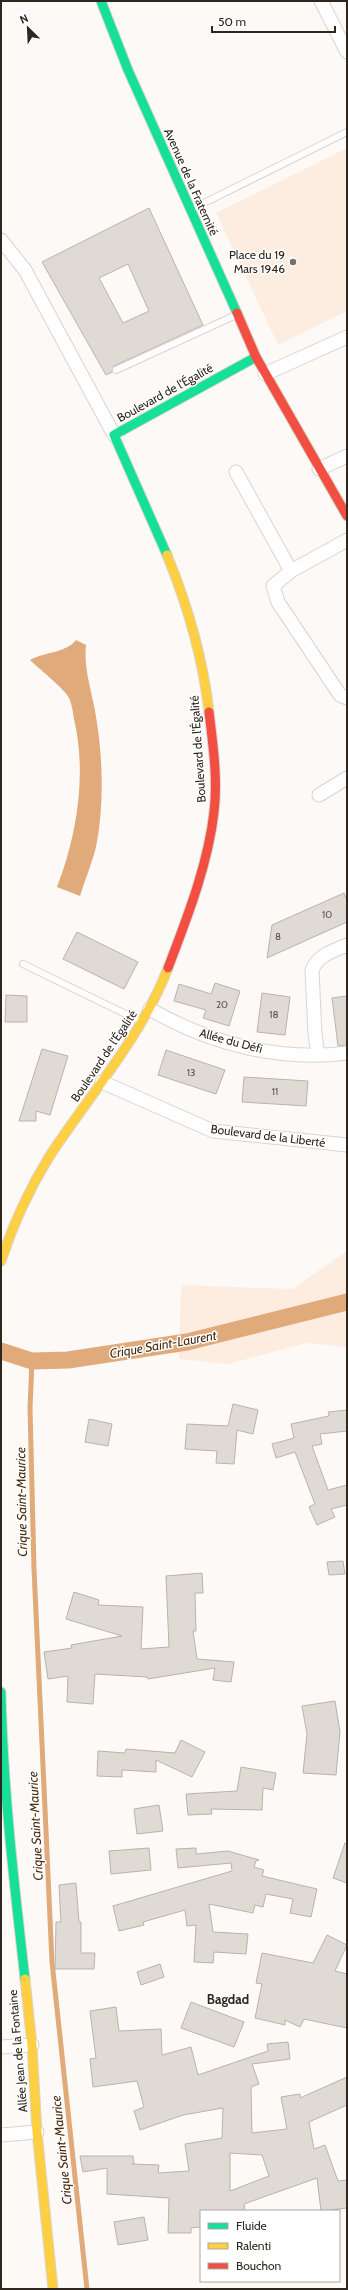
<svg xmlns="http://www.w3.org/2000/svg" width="348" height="2290" font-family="Cabin,sans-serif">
  <rect width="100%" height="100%" fill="#fcf9f7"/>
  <path fill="#fdede1" d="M347,148V311L278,345L216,213Z
    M347,1251V1347L306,1343L228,1364L179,1359L181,1285L292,1289Z"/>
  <path fill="#e1aa7a" d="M76,640L86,645C83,670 94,698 97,723C103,763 104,806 96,847C92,863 85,880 80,896L57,887C77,835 87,774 74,719C73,713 72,704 69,698C65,689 38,668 30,660C44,652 66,653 76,640Z"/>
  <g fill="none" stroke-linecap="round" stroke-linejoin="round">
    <path stroke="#e1aa7a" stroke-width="5" d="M32,1361L30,1408L34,1569L52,1962L87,2289"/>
    <path stroke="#e1aa7a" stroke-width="17" d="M1,1351L32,1361L68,1360L187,1342L347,1302"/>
  </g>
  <path fill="#e0dad5" stroke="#b9b3ae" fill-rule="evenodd" d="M149,208L203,325L114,366L112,372L106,375L42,262ZM128,264L149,311L123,323L99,278Z
    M344,893L347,900V922L267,958L272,925Z
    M77,932L138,962L124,989L63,959Z
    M215,983L240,991L229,1026L203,1018L206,1010L174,1001L179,984L211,994Z
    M262,993L290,997L285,1035L257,1032Z
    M6,995L27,996V1022H5Z
    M347,996V1045L338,1046L332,998Z
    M42,1049L68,1056L50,1115L36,1111V1121H19Z
    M166,1050L225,1070L216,1094L158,1075Z
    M244,1077L308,1081L306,1106L242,1102Z
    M233,1404L258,1410L253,1434L237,1430L234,1464L216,1463L217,1451L185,1449L187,1424L228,1426Z
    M347,1410V1431L320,1434L322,1444L312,1446L328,1490L347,1485V1505L331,1509L335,1517L317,1525L309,1507L315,1504L295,1452L276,1458L272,1444L294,1438L291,1424L329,1416L328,1412Z
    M89,1419L112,1424L108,1446L85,1442Z
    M343,1561L345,1574L329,1575L327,1562Z
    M202,1573L203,1593H195L196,1631H193L197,1659L234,1662L231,1682L213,1680L215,1668L148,1679L147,1677L95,1674L93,1704L67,1702L68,1676L48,1679L44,1652L72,1648L71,1645L122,1636L66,1619L74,1592L99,1600L98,1605L143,1607L141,1649L169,1647L166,1576Z
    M335,1701L340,1732L336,1775L303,1773L307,1734L302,1706Z
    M181,1740L205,1752L192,1777L156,1760V1772L122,1770V1777L97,1776L98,1751L125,1753L126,1749L175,1753Z
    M241,1767L276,1773L273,1790L263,1788L262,1810L211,1809L212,1814L188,1815L186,1794L237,1791Z
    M159,1805L163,1831L137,1834L134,1809Z
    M345,1843L347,1844V1883L333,1878Z
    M149,1848L151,1870L111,1874L109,1851Z
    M196,1848V1854L228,1851L259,1860L256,1861L254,1867L264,1870L262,1876L317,1889L311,1917L290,1913L293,1899L266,1894L263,1907L255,1905L253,1913L209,1904L213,1932L248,1934L246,1954L214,1952L213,1963L194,1962L196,1925L187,1926L185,1910L143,1922L144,1925L119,1931L113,1906L232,1871L231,1863L178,1868L176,1849Z
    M76,1883L79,1922H81V1953H95L94,1969H55L56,1922H61L59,1885Z
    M327,1935L347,1945L335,1971L347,1974V2028L304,2019L300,2027L285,2020V2025L255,2018L262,1984L256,1983L262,1953L313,1963Z
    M160,1964L164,1977L141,1985L137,1972Z
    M191,2002L244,2022L234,2047L181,2028Z
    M116,2007L119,2031L161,2029L162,2055L191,2047L198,2075L268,2051L267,2044L288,2042L290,2059L252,2064L259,2084L251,2087L252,2133L287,2129L281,2097L300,2094V2098L347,2077V2105L309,2122L314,2149L325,2145L338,2181L347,2180V2208L321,2211L317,2178L244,2204L245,2211H201V2227L191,2228V2233H168L169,2198L107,2194V2168L83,2172L80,2156H133L134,2164H132L159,2165L158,2173L189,2171L185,2144L222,2138L223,2108L183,2115L140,2130L134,2111L144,2107L137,2081L93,2087L90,2059L96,2058L90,2011ZM230,2153L262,2155L269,2176L230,2191Z
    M144,2217L148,2240L118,2245L114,2222Z"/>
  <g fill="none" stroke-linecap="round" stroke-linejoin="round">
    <g stroke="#dbd4d0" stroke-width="8">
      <path id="lane" d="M192,209L347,132
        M116,370L236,315
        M23,964L140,1021"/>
    </g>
    <g stroke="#dbd4d0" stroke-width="15">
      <path id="street" d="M321,1L347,52
        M1,240L25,270L114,435
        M265,374L347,337
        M319,469L347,456
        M236,472L291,571
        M347,540L291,571L273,586L278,602L340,695L347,698
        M319,795L347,778
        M150,1009C208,1043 279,1062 347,1053
        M318,1055L315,1034L312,970C318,955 333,951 347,945
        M102,1082L213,1131L347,1145
        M1,2047L32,2045
        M1,2135L37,2132"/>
    </g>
    <g stroke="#dbd4d0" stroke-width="11">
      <path id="fast" d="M101,1L128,70L237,313
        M167,555L114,435L256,357
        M1,1692C3,1788 14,1883 25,1979"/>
    </g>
    <g stroke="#dbd4d0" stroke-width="11">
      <path id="slow" d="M167,555C187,604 203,658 209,712
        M1,1261C13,1224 29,1190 49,1157C90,1094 141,1038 168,968
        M25,1979L32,2045L37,2132L53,2289"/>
    </g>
    <g stroke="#dbd4d0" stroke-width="11">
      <path id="jam" d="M237,313L256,357L347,516
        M168,968C187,918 208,865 214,812C218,779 213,745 209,712"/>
    </g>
    <use href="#lane" stroke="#fffefe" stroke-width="6"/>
    <use href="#street" stroke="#fffefe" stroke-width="13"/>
    <use href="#fast" stroke="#16e098" stroke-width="9"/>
    <use href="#slow" stroke="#ffcf43" stroke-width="9"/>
    <use href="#jam" stroke="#f24e42" stroke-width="9"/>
  </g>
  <circle fill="#77706a" stroke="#fff" stroke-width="1.5" cx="293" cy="262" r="4"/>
  <g text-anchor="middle" stroke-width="3" stroke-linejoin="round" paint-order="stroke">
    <g font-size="10" fill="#5b534c">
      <text x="327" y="918">10</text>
      <text x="278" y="940">8</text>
      <text x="222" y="1008">20</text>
      <text x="274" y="1018">18</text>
      <text x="191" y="1076">13</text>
      <text x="275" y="1095">11</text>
    </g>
    <g font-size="12" fill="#2f261e" stroke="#fff">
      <text transform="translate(191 182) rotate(66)" y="4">Avenue de la Fraternité</text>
      <text transform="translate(165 393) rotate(-29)" y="4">Boulevard de l'Égalité</text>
      <text transform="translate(198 749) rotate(-94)" y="4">Boulevard de l'Égalité</text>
      <text transform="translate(231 1041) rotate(15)" y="4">Allée du Défi</text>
      <text transform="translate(104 1056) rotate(-56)" y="4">Boulevard de l'Égalité</text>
      <text transform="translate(268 1136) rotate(7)" y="4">Boulevard de la Liberté</text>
      <text transform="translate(18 2051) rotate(-95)" y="4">Allée Jean de la Fontaine</text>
    </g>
    <g font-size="12" fill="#2f261e" stroke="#fff" text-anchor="end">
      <text x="285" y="259">Place du 19<tspan x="285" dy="14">Mars 1946</tspan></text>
    </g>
    <g font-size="13" font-style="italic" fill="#4b2b0f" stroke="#fff">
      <text transform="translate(163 1344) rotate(-10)" y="5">Crique Saint-Laurent</text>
      <text transform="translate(21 1502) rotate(-91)" y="5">Crique Saint-Maurice</text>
      <text transform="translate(35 1826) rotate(-93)" y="5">Crique Saint-Maurice</text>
      <text transform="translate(61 2150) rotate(-96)" y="5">Crique Saint-Maurice</text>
    </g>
    <g font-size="13" font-weight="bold" fill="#2f261e" stroke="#fff">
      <text x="228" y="2004">Bagdad</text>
    </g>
  </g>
  <rect width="348" height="2290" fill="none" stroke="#2f261e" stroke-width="4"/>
  <rect x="200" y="2210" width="140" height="72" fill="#ffffff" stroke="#aca8a5"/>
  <rect x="208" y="2223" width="20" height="6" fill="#16e098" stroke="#aca8a5"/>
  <text x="236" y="2230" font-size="12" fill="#2f261e">Fluide</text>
  <rect x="208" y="2243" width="20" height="6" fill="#ffcf43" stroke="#aca8a5"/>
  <text x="236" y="2250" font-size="12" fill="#2f261e">Ralenti</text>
  <rect x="208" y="2263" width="20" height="6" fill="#f24e42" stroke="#aca8a5"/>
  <text x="236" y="2270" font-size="12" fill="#2f261e">Bouchon</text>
  <g transform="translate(28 28) rotate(336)" stroke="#ffffff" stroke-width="3" paint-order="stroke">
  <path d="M0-3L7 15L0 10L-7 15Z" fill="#2f261e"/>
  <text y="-6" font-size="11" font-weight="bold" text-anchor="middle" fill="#2f261e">N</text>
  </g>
  <path d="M212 26v6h123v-6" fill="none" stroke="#2f261e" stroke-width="2"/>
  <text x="218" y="26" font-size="12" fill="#2f261e" stroke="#ffffff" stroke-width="3" paint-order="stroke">50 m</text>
</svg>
